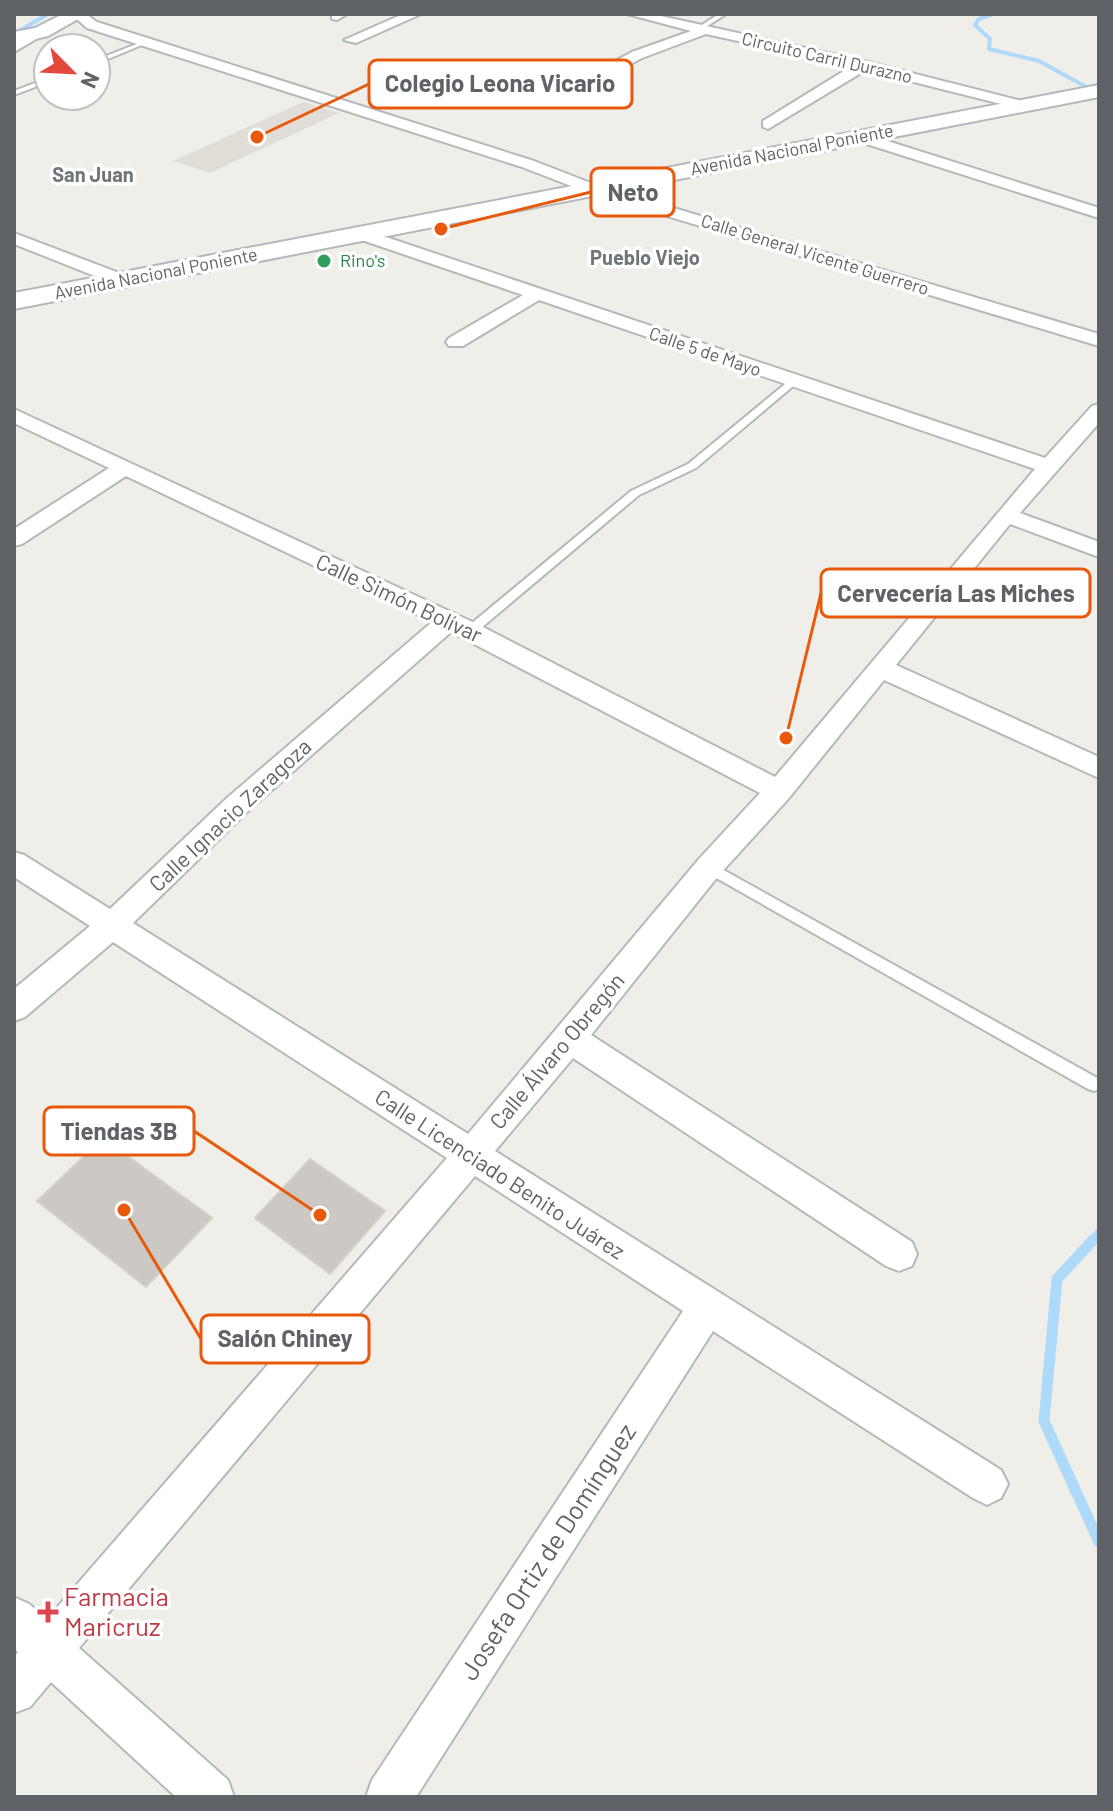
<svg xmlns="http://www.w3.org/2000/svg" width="1113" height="1811" font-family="Barlow,sans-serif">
  <rect width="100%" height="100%" fill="#f0eee8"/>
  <path fill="#e0ddd6" d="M303,102L339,113L210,173L173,161Z"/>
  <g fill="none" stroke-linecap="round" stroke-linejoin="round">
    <path stroke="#add9fb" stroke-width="4" d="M993,14L979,19L975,25L990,39L989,49L1039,61L1099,94
      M14,34L48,14"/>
    <path stroke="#add9fb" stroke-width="9" d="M1092,1241L1099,1233"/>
    <path stroke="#add9fb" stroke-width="11" d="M1094,1239L1057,1279L1044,1421L1099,1542"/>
  </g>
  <path fill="#ccc9c4" stroke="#d5d0c6" stroke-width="2" d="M103,1138L212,1218L146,1287L37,1201Z
    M310,1159L385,1211L330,1274L255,1218Z"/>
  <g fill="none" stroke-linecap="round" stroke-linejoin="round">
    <g stroke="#b5b8bb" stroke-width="4">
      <path id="lane" d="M719,14H726L701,30H697V28Z
        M144,41L149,42L96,64V60Z
        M48,78V82L14,95V91Z
        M790,380L798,382L696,468L639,495L474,634H466V628L631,491L688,464Z
        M709,862L1099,1079V1089L1094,1091L1088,1089L704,871L702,867Z"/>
    </g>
    <g stroke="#b5b8bb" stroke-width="4">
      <path id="street" d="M71,14H86L97,22L534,161L596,185L1099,334V346L584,191L522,167L87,28Z
        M332,14H347L337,20L332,19Z
        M403,14H421L356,43L344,40Z
        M627,14H652L864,61L1026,102L1028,105L1021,109L866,70L768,129L763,127V121L852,66L706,34L642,58L556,104H546V98L632,52L691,31Z
        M36,29L48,32L14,52V42Z
        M859,132L1099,208V218L854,140V134Z
        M362,229L1045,458L1092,406L1099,404V423L1020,513L1099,542V557L1010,524L896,665L1099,757V778L884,680L789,798L719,875L591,1035L912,1242L917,1254L912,1266L899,1271L886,1266L573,1058L495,1151L1001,1470L1008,1484L1001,1498L987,1505L973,1498L713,1331L416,1797H366L372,1780L683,1311L475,1176L79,1648L228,1780L234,1797H176L51,1682L30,1707L14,1713V1657L18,1652L14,1649V1597L29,1604L47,1619L447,1158L113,942L25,1017L14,1021V989L90,926L14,877V852L24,855L110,909L227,798L432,622L126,476L22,544L14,546V529L109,468L14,423V409L479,625L775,777L1035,469L539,300L463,346H449L446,342L449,338L523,295L356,238L353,234L356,230ZM451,632L760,793L699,859L468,1134L133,923L247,812Z
        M14,233L127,276L130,280L121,285L115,284L14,244Z"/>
    </g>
    <g stroke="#b4b7bb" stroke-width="4">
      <path id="secondary" d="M63,14H87L48,36L14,44V32L35,28Z
        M1099,85V97L14,309V293Z"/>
    </g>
    <use href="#lane" fill="#fff" fill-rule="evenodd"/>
    <use href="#street" fill="#fff" fill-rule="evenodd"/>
    <use href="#secondary" fill="#fff" fill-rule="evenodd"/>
  </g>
  <circle fill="#2e9e5b" stroke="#fff" stroke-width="3" cx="324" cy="261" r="8"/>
  <path fill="#e0444e" stroke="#fff" stroke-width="3" d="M44 1600h8v8h8v8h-8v8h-8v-8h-8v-8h8z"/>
  <g text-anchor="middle" stroke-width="7" stroke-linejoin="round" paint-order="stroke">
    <g font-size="18" fill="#5f6367" stroke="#fff">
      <text transform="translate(827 58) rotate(13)" y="6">Circuito Carril Durazno</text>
      <text transform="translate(792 150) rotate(-11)" y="6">Avenida Nacional Poniente</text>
      <text transform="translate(815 255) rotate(17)" y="6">Calle General Vicente Guerrero</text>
      <text transform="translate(156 274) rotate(-11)" y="6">Avenida Nacional Poniente</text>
      <text transform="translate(705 352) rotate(19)" y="6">Calle 5 de Mayo</text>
    </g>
    <g font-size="18" fill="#27864d" stroke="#fff" text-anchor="start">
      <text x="340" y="267">Rino's</text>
    </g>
    <g font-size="20" font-weight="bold" fill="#707579" stroke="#fff">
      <text x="93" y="182">San Juan</text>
      <text x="645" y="265">Pueblo Viejo</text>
    </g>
    <g font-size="22" fill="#5f6367" stroke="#fff">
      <text transform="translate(399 598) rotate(25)" y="8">Calle Simón Bolívar</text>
      <text transform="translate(230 815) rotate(-43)" y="8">Calle Ignacio Zaragoza</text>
      <text transform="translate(557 1051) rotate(-50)" y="8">Calle Álvaro Obregón</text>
      <text transform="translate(500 1174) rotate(33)" y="8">Calle Licenciado Benito Juárez</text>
    </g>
    <g font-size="26" fill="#5f6367" stroke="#fff">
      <text transform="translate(548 1552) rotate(-57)" y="9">Josefa Ortiz de Domínguez</text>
    </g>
    <g font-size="26" fill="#be3a42" stroke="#fff" text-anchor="start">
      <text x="64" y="1606">Farmacia<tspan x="64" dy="30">Maricruz</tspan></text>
    </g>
  </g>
  <path fill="none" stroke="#e8590c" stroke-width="3" d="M257 137L369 84M441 229L591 192M786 738L821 593M320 1215L194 1131M124 1210L201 1339"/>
  <g fill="#e8590c" stroke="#fff" stroke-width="3">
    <circle cx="257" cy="137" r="8"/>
    <circle cx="441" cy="229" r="8"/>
    <circle cx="786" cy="738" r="8"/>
    <circle cx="320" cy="1215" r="8"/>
    <circle cx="124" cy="1210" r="8"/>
  </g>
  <g fill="#fff" stroke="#e8590c" stroke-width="3">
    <rect x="369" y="60" width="263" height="48" rx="8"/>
    <rect x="591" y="168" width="83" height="48" rx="8"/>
    <rect x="821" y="569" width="269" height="48" rx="8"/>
    <rect x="44" y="1107" width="150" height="48" rx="8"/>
    <rect x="201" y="1315" width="168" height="48" rx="8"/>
  </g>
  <g font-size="24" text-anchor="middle" font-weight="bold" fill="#5f6367">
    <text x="500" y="92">Colegio Leona Vicario</text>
    <text x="633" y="201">Neto</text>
    <text x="956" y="602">Cervecería Las Miches</text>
    <text x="119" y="1140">Tiendas 3B</text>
    <text x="285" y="1347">Salón Chiney</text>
  </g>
  <rect width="1113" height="1811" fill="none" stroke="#5f6367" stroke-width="32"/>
  <g transform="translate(72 72) rotate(114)"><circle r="38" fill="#ffffff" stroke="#bfc1c2" stroke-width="2"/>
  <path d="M0-6L14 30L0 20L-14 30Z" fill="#e2493c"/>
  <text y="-12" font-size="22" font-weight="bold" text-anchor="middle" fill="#5f6367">N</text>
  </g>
</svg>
